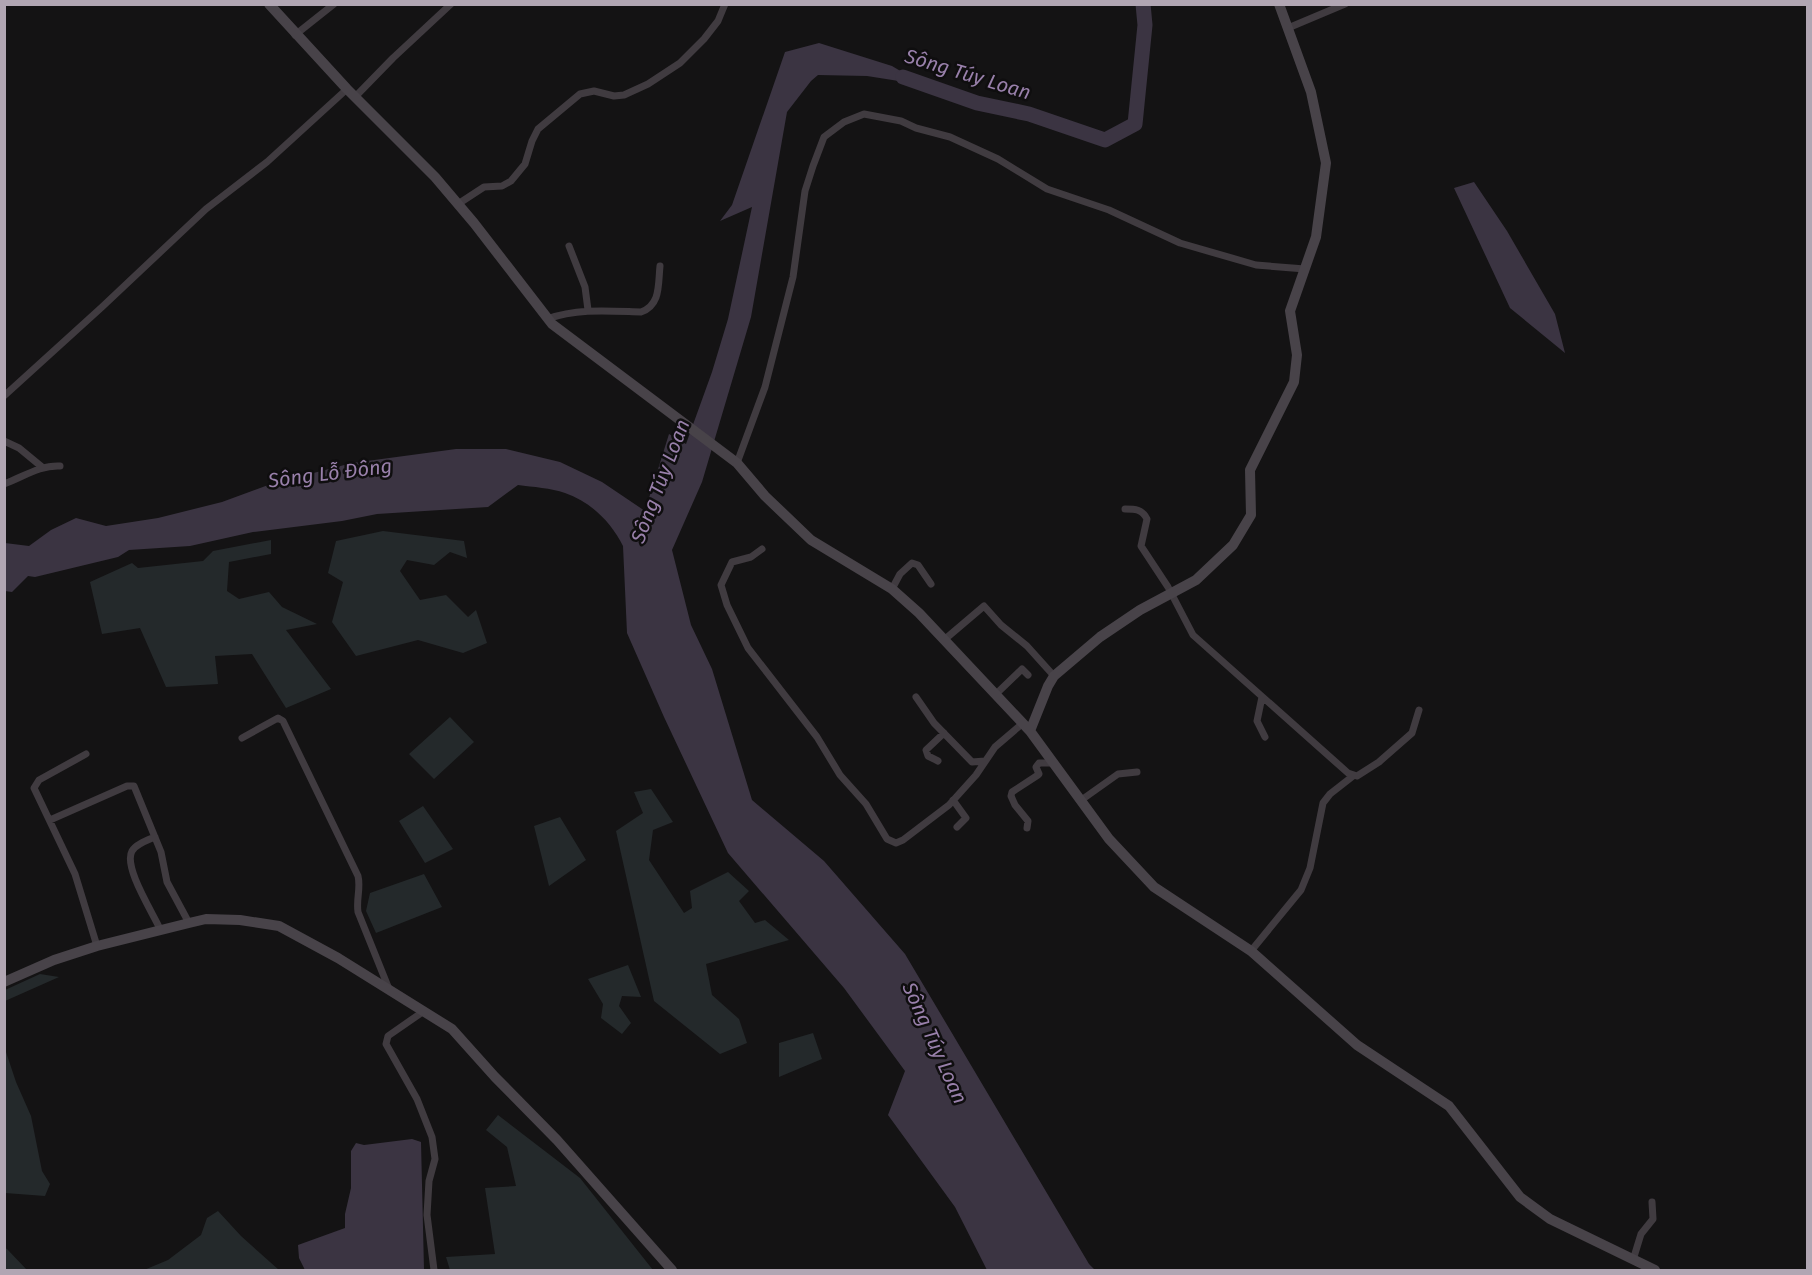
<svg xmlns="http://www.w3.org/2000/svg" width="1812" height="1275" font-family="'Fira Sans',sans-serif">
  <rect width="100%" height="100%" fill="#141314"/>
  <path fill="#24292b" d="M383,531L464,541L467,558L450,552L434,565L407,560L400,571L420,600L446,595L468,617L476,610L487,643L463,653L418,640L356,656L332,622L343,582L328,573L336,541Z
    M271,540V554L229,562L227,591L239,599L269,592L282,607L317,624L286,630L331,689L286,708L252,654L215,656L218,684L166,687L140,628L102,634L90,582L132,563L138,568L203,561L213,551Z
    M450,717L474,742L434,779L409,754Z
    M651,789L673,822L653,830L649,860L684,913L692,908L690,891L728,872L749,891L739,901L755,923L765,920L789,940L706,964L712,995L739,1019L747,1043L720,1054L654,1001L616,831L643,813L634,792Z
    M423,806L453,849L425,863L399,821Z
    M560,817L586,860L549,886L534,826Z
    M424,874L442,907L376,933L366,911L370,893Z
    M628,965L641,997L622,996L619,1006L631,1023L622,1034L601,1018L603,1004L588,979Z
    M40,974L59,977L5,1001V990Z
    M813,1033L822,1059L779,1077V1043Z
    M5,1049L16,1082L31,1116L42,1171L50,1184L45,1196L5,1193Z
    M498,1115L580,1178L653,1270H450L446,1257L495,1254L485,1188L516,1186L507,1147L486,1130Z
    M218,1211L241,1236L279,1270H144L168,1260L201,1235L207,1218Z
    M5,1248L7,1249L27,1270H5Z"/>
  <path fill="#3b3442" d="M819,43L892,66L924,85L867,76L818,75L811,81L787,112L751,317L702,482L672,550L691,625L712,669L752,800L824,861L905,954L1089,1264L1095,1270H987L955,1207L888,1115L905,1071L844,988L728,853L664,717L627,633L623,546C611,522 591,502 565,493C551,488 533,487 518,485L488,507L377,514L342,521L253,532L190,546L129,550L118,557L35,577L28,576L12,592L5,591V543L29,546L51,530L76,518L106,526L158,518L222,502L271,484L352,463L456,449H506L560,462L602,482L645,511L669,434L686,444L712,372L728,319L752,207L720,221L732,205L785,52Z
    M1474,182L1507,231L1555,314L1565,353L1510,308L1454,188Z
    M412,1139L421,1142L424,1270H305L299,1258L298,1245L345,1228V1214L351,1188V1151L356,1143L364,1145Z"/>
  <g fill="none" stroke-linecap="round" stroke-linejoin="round">
    <path stroke="#3b3442" stroke-width="15" d="M903,77L977,103L1029,114L1105,140L1135,124L1145,25L1143,4"/>
    <path stroke="#403b40" stroke-width="7" d="M1288,28L1345,4
      M295,35L334,4
      M355,97L393,58L451,4
      M458,204L484,187L502,186L511,181L525,164L532,141L538,129L580,94L594,91L614,96L624,95L648,84L680,63L704,39L718,21L725,4
      M569,246L585,287L588,310
      M547,319C578,308 609,311 641,312C661,305 658,284 660,266
      M4,396L102,307L206,209L267,162L347,89
      M4,441L19,448L42,467
      M737,463L765,387L793,277L805,191L813,166L824,137L844,122L864,114L901,121L916,128L950,137L998,159L1047,189L1109,210L1180,243L1256,265L1305,269
      M4,484C23,477 40,465 60,466
      M1125,509C1135,509 1142,509 1147,519L1141,546L1168,587L1193,635L1348,773L1357,776L1379,762L1412,733L1419,710
      M762,549L751,557L732,562L721,585L727,605L748,648L817,737L840,775L866,804L887,839L896,843L903,840L949,805L976,775L995,747L1023,723
      M892,589L900,574L912,563L918,565L931,584
      M944,640L984,606L1001,625L1027,646L1054,676
      M995,695L1022,669L1028,675
      M916,697L934,723L972,762L985,761
      M1262,697L1257,721L1265,737
      M242,738L278,718L283,721L358,876C361,888 356,899 358,912L389,989
      M86,754L39,780L34,788L75,874L97,946
      M938,761L928,756L926,750L944,733
      M953,800L966,818L957,827
      M1080,801L1118,774L1137,772
      M50,820L127,786H134L161,852L167,882L189,923
      M1027,828L1028,821L1015,805L1011,796L1012,792L1038,775L1039,774L1036,767L1039,763H1053
      M155,837C148,840 136,844 132,851C123,867 153,913 160,929
      M1251,951L1301,890L1310,868L1323,803L1330,794L1353,776
      M424,1011L388,1036L386,1044L417,1099L432,1137L435,1159L429,1181L427,1215L434,1270
      M1633,1260L1641,1234L1653,1219L1652,1202"/>
    <path stroke="#484349" stroke-width="10" d="M269,4L347,89L435,177L474,223L552,324L737,463L765,496L811,540L892,589L919,613L1030,731L1109,839L1154,887L1251,951L1357,1045L1449,1106L1520,1197L1550,1219L1655,1270
      M1030,731L1048,686L1054,676L1100,637L1140,610L1196,580L1233,545L1251,515L1250,470L1294,382L1297,355L1290,311L1316,237L1326,163L1311,92L1279,4
      M4,982L54,960L97,946L189,923L206,919L240,920L279,926L338,958L452,1029L495,1077L557,1140L672,1270"/>
  </g>
  <g text-anchor="middle" stroke-width="5" stroke-linejoin="round" paint-order="stroke">
    <g font-size="20" font-style="italic" fill="#9980ab" stroke="#0f0e0f">
      <text transform="translate(968 74) rotate(17)" y="7">Sông Túy Loan</text>
      <text transform="translate(330 473) rotate(-7)" y="7">Sông Lỗ Đông</text>
      <text transform="translate(660 481) rotate(-69)" y="7">Sông Túy Loan</text>
      <text transform="translate(935 1043) rotate(66)" y="7">Sông Túy Loan</text>
    </g>
  </g>
  <rect width="1812" height="1275" fill="none" stroke="#b1a6b3" stroke-width="12"/>
</svg>
